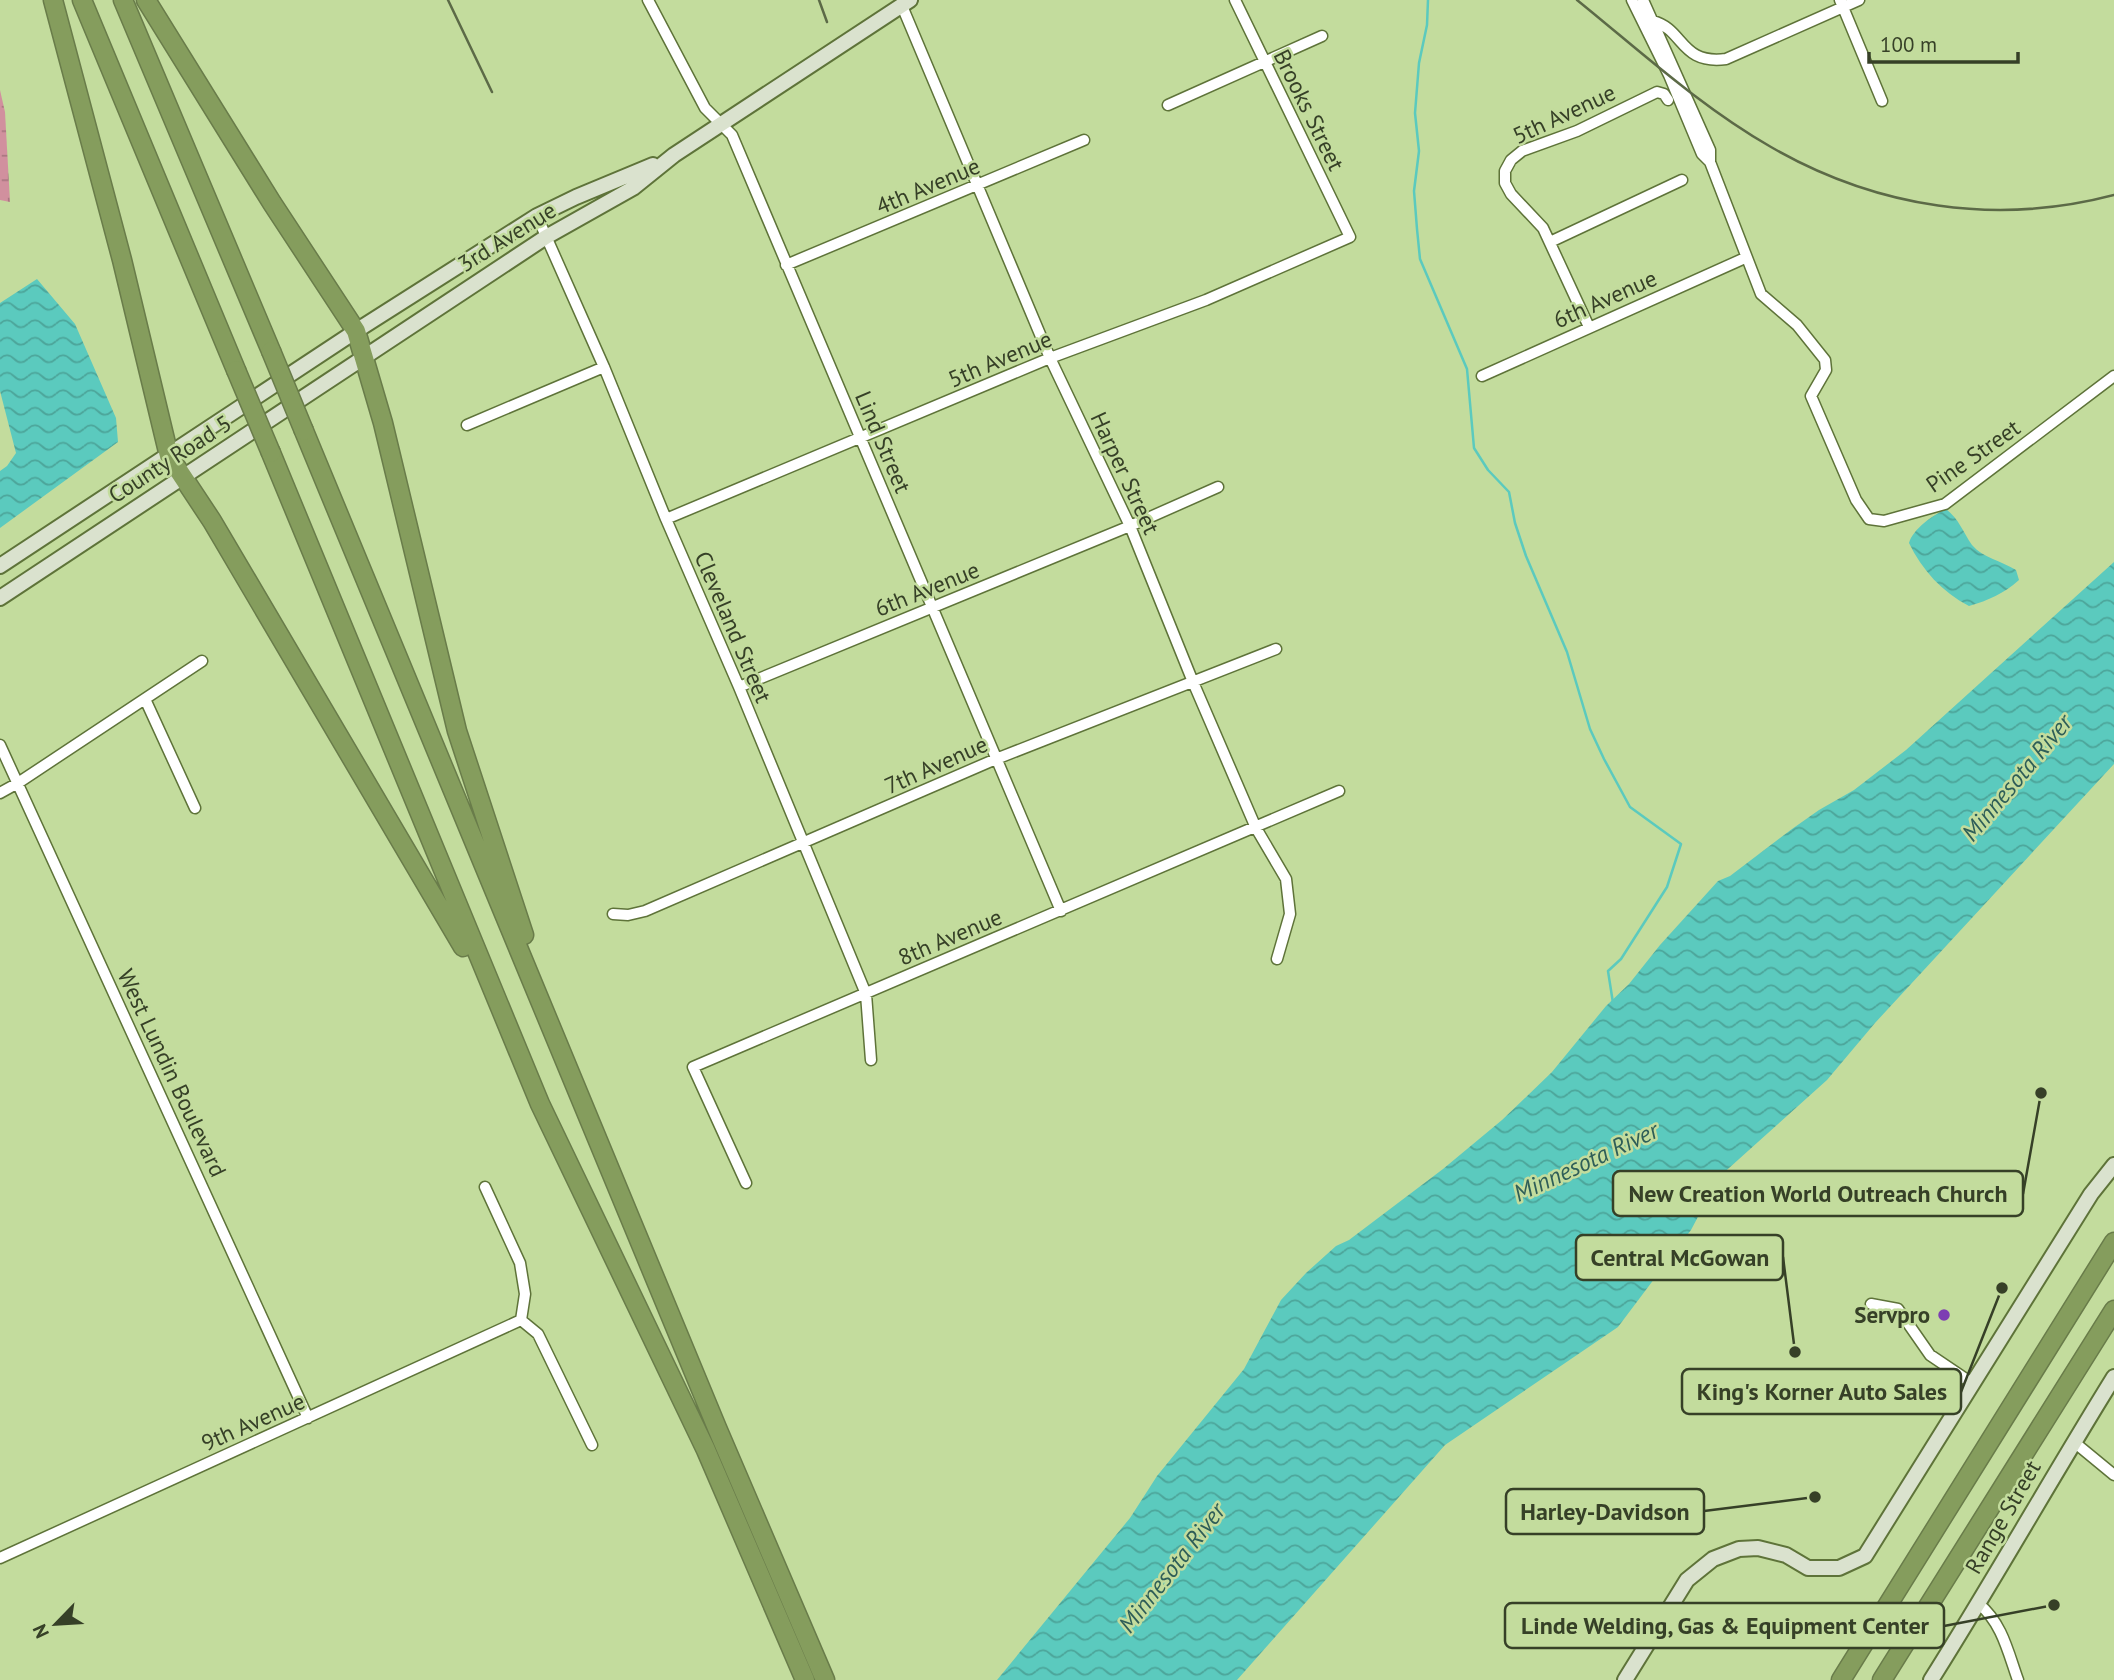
<svg xmlns="http://www.w3.org/2000/svg" width="2114" height="1680" font-family="'PT Sans',sans-serif">
  <defs>
    <pattern id="wetland-marsh" width="20" height="14" patternUnits="userSpaceOnUse" patternTransform="scale(1.75)"><rect width="20" height="14" fill="#d1909e"/><path d="M1 5h8M5 5V1M11 12h8M15 12V8" fill="none" stroke="#aa7781"/></pattern>
    <pattern id="water-waves" width="16" height="10" patternUnits="userSpaceOnUse" patternTransform="scale(1.75)"><rect width="16" height="10" fill="#5bcabe"/><path d="M0 5q4-4 8 0t8 0" fill="none" stroke="#4ca59a"/></pattern>
  </defs>
  <rect width="100%" height="100%" fill="#c3dc9d"/>
  <path fill="url(#wetland-marsh)" d="M0,90L5,112L10,202L0,200Z"/>
  <path fill="url(#water-waves)" d="M37,279L75,324L116,418L118,442L0,528V471L7,466L16,453L0,391V303Z
    M1946,509C1959,519 1963,532 1972,545C1983,558 2002,561 2016,570L2019,580C2003,594 1989,600 1969,606C1942,592 1922,570 1909,543C1913,529 1933,515 1946,509Z
    M2114,562V764L1875,1023L1827,1080L1719,1177L1691,1230L1618,1327L1445,1445L1237,1680H997L1130,1518L1157,1476L1244,1369L1281,1300L1306,1273L1336,1246L1349,1240L1443,1169L1502,1120L1552,1072L1606,1006L1629,984L1660,945L1718,881L1730,876L1792,829L1819,810L1854,790L1906,750Z"/>
  <g fill="none" stroke-linecap="round" stroke-linejoin="round">
    <path stroke="#5bcabe" stroke-width="2.5" d="M1428,0L1427,25L1419,63L1415,113L1419,151L1414,191L1417,229L1420,259L1467,369L1474,448L1488,470L1509,492L1515,523L1526,556L1567,652L1590,729L1604,759L1630,807L1681,844L1667,887L1621,959L1608,971L1613,1003"/>
    <g stroke="#5e7339" stroke-width="13">
      <path id="street" d="M648,0L705,108L732,135L1061,911
        M1632,0L1669,75L1702,154L1710,162
        M1643,0L1710,150V162L1761,294L1797,325L1825,360L1826,370L1811,396L1856,500L1869,519L1884,521L1945,504L2114,376
        M1840,0L1882,101
        M902,6L1050,358L1130,526L1193,682L1256,828L1286,879L1290,914L1277,959
        M1653,21C1684,29 1680,65 1726,59L1859,0
        M1168,105L1322,36
        M537,216L604,367L666,519L739,687L866,994L871,1060
        M1550,242L1682,180
        M786,265L1084,140
        M1589,327L1543,228L1511,194L1505,183V171L1511,160L1522,151L1577,131L1657,92L1664,94L1668,100
        M1482,376L1745,258
        M467,425L604,367
        M666,519L1050,358L1206,300L1350,237L1235,0
        M739,687L1130,526L1218,487
        M145,699L195,808
        M0,745L308,1418
        M0,793L18,783L202,661
        M613,914L628,915L645,911L996,759L1276,649
        M746,1183L693,1067L1339,791
        M485,1187L520,1263L525,1294L521,1320
        M1871,1304L1898,1309L1930,1355L1973,1384
        M521,1320L538,1334L592,1445
        M2074,1442L2114,1475
        M0,1558L521,1320
        M1979,1604C2002,1623 2008,1652 2018,1680"/>
    </g>
    <g stroke="#5e7339" stroke-width="18">
      <path id="secondary" d="M0,566L356,331L537,216L576,197L653,165
        M0,598L546,237L633,188L674,155L910,0
        M1625,1680L1687,1580L1713,1559L1739,1549L1758,1548L1786,1555L1808,1568H1839L1865,1556L2091,1194L2114,1165
        M1931,1680C1994,1580 2052,1477 2114,1377"/>
    </g>
    <g stroke="#697c4a" stroke-width="21">
      <path id="highway" d="M53,0L122,260L169,456L212,521L463,947
        M82,0L236,370
        M123,0L271,351
        M146,0L272,203L356,331L383,423L457,731L524,935
        M304,431L717,1428L825,1680
        M271,453L540,1104L706,1450L805,1680
        M1841,1680L2114,1242
        M1882,1680L2114,1310"/>
    </g>
    <use href="#street" stroke="#fff" stroke-width="10"/>
    <use href="#secondary" stroke="#dae2ce" stroke-width="14"/>
    <use href="#highway" stroke="#859d5d" stroke-width="18"/>
    <path stroke="#5c6a47" stroke-width="2.5" d="M448,0L492,92
      M819,0L827,22
      M1577,0C1640,51 1701,107 1771,147C1877,208 1996,226 2114,195"/>
    <g stroke="#697c4a" stroke-width="21" stroke-linecap="butt">
      <path id="highway-bridge" d="M271,351L304,431
        M236,370L271,453"/>
    </g>
    <use href="#highway-bridge" stroke="#859d5d" stroke-width="18"/>
  </g>
  <circle fill="#7d3eb3" stroke="#c3dc9d" stroke-width="2.5" cx="1944" cy="1315" r="7"/>
  <g text-anchor="middle" stroke-width="5" stroke-linejoin="round" paint-order="stroke">
    <g font-size="23" fill="#364027" stroke="#c3dc9d">
      <text transform="translate(1309 110) rotate(64)" y="8">Brooks Street</text>
      <text transform="translate(1564 114) rotate(-25)" y="8">5th Avenue</text>
      <text transform="translate(928 186) rotate(-23)" y="8">4th Avenue</text>
      <text transform="translate(507 237) rotate(-32)" y="8">3rd Avenue</text>
      <text transform="translate(1605 299) rotate(-24)" y="8">6th Avenue</text>
      <text transform="translate(1000 359) rotate(-23)" y="8">5th Avenue</text>
      <text transform="translate(883 442) rotate(67)" y="8">Lind Street</text>
      <text transform="translate(1973 456) rotate(-35)" y="8">Pine Street</text>
      <text transform="translate(170 459) rotate(-33)" y="8">County Road 5</text>
      <text transform="translate(1125 473) rotate(65)" y="8">Harper Street</text>
      <text transform="translate(927 589) rotate(-22)" y="8">6th Avenue</text>
      <text transform="translate(733 627) rotate(67)" y="8">Cleveland Street</text>
      <text transform="translate(936 765) rotate(-24)" y="8">7th Avenue</text>
      <text transform="translate(950 937) rotate(-23)" y="8">8th Avenue</text>
      <text transform="translate(172 1073) rotate(65)" y="8">West Lundin Boulevard</text>
      <text transform="translate(253 1422) rotate(-24)" y="8">9th Avenue</text>
      <text transform="translate(2003 1517) rotate(-60)" y="8">Range Street</text>
    </g>
    <g font-size="23" font-weight="bold" fill="#364027" stroke="#c3dc9d" text-anchor="end">
      <text x="1930" y="1323">Servpro</text>
    </g>
    <g font-size="24" font-style="italic" fill="#2e5e58" stroke="#c3dc9d">
      <text transform="translate(2017 778) rotate(-50)" y="8">Minnesota River</text>
      <text transform="translate(1586 1162) rotate(-25)" y="8">Minnesota River</text>
      <text transform="translate(1172 1568) rotate(-52)" y="8">Minnesota River</text>
    </g>
  </g>
  <path fill="none" stroke="#364027" stroke-width="2.5" d="M2041 1093L2023 1194M1795 1352L1783 1257M2002 1288L1961 1392M1815 1497L1704 1511M2054 1605L1944 1626"/>
  <g fill="#364027" stroke="#c3dc9d" stroke-width="2.5">
    <circle cx="2041" cy="1093" r="7"/>
    <circle cx="1795" cy="1352" r="7"/>
    <circle cx="2002" cy="1288" r="7"/>
    <circle cx="1815" cy="1497" r="7"/>
    <circle cx="2054" cy="1605" r="7"/>
  </g>
  <g fill="#c3dc9d" stroke="#364027" stroke-width="2.5">
    <rect x="1613" y="1171" width="410" height="45" rx="7"/>
    <rect x="1576" y="1235" width="207" height="45" rx="7"/>
    <rect x="1682" y="1369" width="279" height="45" rx="7"/>
    <rect x="1506" y="1489" width="198" height="45" rx="7"/>
    <rect x="1505" y="1603" width="439" height="45" rx="7"/>
  </g>
  <g font-size="24" text-anchor="middle" font-weight="bold" fill="#364027">
    <text x="1818" y="1202">New Creation World Outreach Church</text>
    <text x="1680" y="1266">Central McGowan</text>
    <text x="1822" y="1400">King's Korner Auto Sales</text>
    <text x="1605" y="1520">Harley-Davidson</text>
    <text x="1725" y="1634">Linde Welding, Gas &amp; Equipment Center</text>
  </g>
  <g transform="translate(56 1624) rotate(245)" stroke="#c3dc9d" stroke-width="5" paint-order="stroke">
  <path d="M0-5L12 26L0 18L-12 26Z" fill="#364027"/>
  <text y="-10" font-size="19" font-weight="bold" text-anchor="middle" fill="#364027">N</text>
  </g>
  <path d="M1869 52v10h149v-10" fill="none" stroke="#364027" stroke-width="3.5"/>
  <text x="1880" y="52" font-size="21" fill="#364027" stroke="#c3dc9d" stroke-width="5" paint-order="stroke">100 m</text>
</svg>
